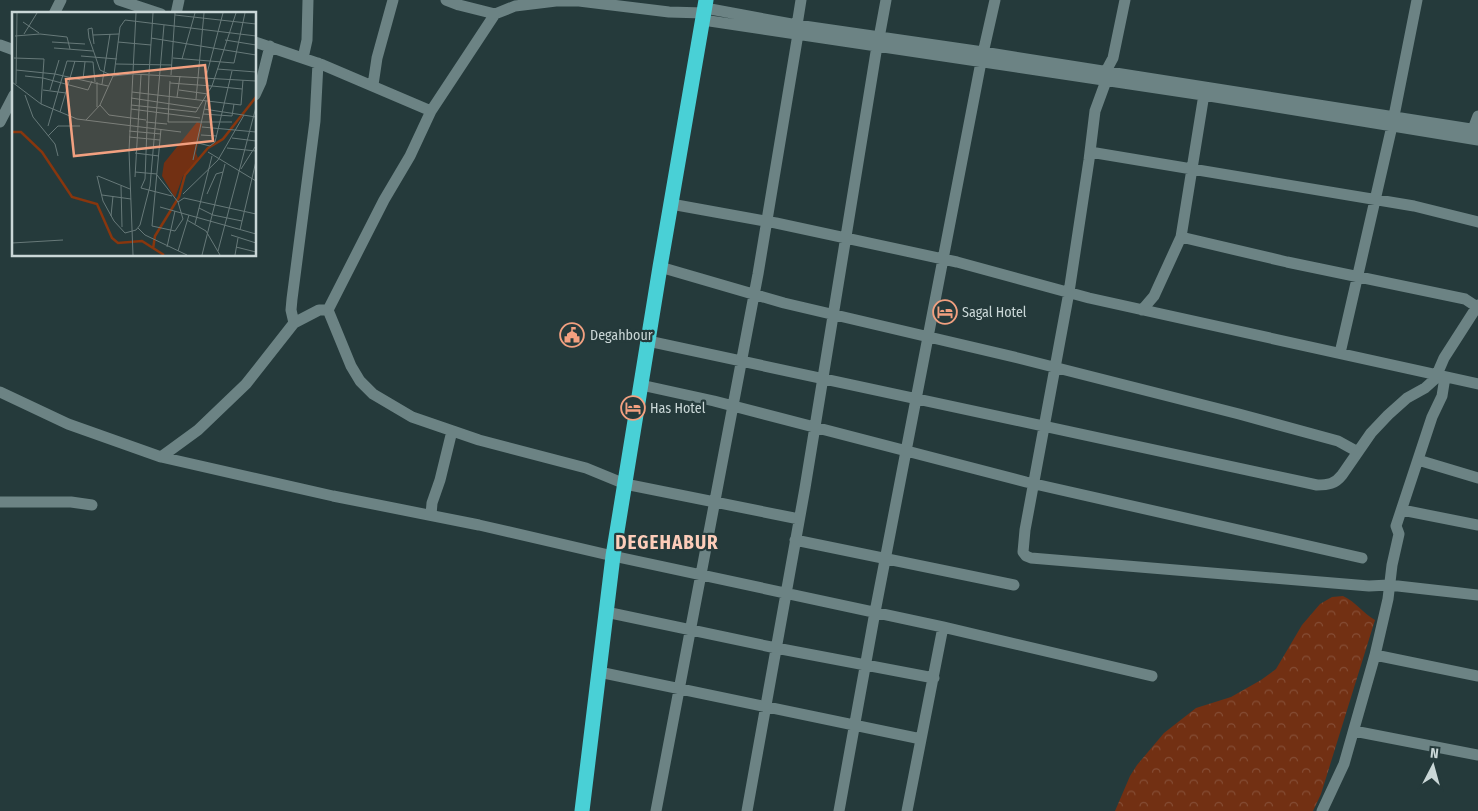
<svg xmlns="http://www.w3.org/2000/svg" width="1478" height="811" font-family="'Fira Sans Condensed',sans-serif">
  <defs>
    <pattern id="forest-crowns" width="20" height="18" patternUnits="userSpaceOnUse" patternTransform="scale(1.25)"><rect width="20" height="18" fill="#723013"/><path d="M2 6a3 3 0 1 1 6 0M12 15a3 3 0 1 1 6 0" fill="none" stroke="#854d35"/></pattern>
  </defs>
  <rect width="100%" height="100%" fill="#253a3b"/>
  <path fill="url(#forest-crowns)" d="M1343,596C1356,602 1363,613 1375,620L1321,794L1313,811H1115L1130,776L1137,765L1164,733L1196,708L1231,697L1261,680L1276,669L1302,625L1320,604L1332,597Z"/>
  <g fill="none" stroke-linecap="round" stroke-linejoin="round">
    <path stroke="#6c8384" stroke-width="11" d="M119,0L161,14
      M446,0L459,5L495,14
      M705,8L797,25L983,52L1478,130
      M54,14L61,0
      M176,14L179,0
      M703,20L1203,95L1478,140
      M797,25L801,0
      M879,38L886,0
      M255,42L323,65L431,111
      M0,45L14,50
      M303,58L307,40L308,0
      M1106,71L1113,58L1125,0
      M1106,81L1095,111L1089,160L1069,292L1025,530L1023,552L1026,556L1031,558L1369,586L1389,585L1478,595
      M373,85L377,58L393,0
      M255,95L261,82L270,46
      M0,122L14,95
      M1473,129L1478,116
      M1090,152L1414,206L1478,222
      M671,204L776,223L957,262L1089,298L1478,384
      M1181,237L1287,262L1465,299L1477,307
      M660,267L784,303L1018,358L1239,414L1338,441L1358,452
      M328,310L384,200L410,156L431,111L495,14L515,6L556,1H579L669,12L704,13
      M328,310L351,366L360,381L373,394L412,417L479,440L586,468L625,484L799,519
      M1142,310L1154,296L1181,237L1205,88
      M294,323L291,310L292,299L315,121L318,63
      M648,341L1317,485C1328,485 1335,484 1342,475L1371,433L1388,415L1407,398L1425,388L1435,379L1444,358L1478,305
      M1340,353L1392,126L1417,0
      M641,385L714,401L1026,482L1362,558
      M0,392L68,424L161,457L333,496L479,525L613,556L943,627L1152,676
      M161,457L198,430L246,384L294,323L319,310H328
      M1418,460L1478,478
      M0,502H71L92,505
      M1402,510L1478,525
      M431,515L432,503L440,480L452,431
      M795,540L1014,585
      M606,612L776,648L934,678
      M1375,655L1478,676
      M599,672L921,739
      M1354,731L1478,755
      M656,811L758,274L798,34
      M747,811L805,488L877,46
      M839,811L875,612L981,62L995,0
      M907,811L943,627
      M1322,811L1344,764L1375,655L1388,599L1392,565L1399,534L1396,526L1432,417L1442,396L1445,377"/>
    <path stroke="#49d0d6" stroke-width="15" d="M582,811L613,556L660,267L706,0"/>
  </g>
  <defs>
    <g id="hotel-ring" transform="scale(1.25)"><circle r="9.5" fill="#253a3b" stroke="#f2a080" stroke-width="1.5"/><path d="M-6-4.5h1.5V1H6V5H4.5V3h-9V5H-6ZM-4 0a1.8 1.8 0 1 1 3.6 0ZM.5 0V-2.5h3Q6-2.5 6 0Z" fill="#f2a080"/></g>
    <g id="civic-ring" transform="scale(1.25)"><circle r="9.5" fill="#253a3b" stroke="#f2a080" stroke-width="1.5"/><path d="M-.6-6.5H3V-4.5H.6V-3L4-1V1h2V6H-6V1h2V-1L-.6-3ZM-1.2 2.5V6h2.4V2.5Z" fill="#f2a080"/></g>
  </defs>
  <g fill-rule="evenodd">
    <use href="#hotel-ring" x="945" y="312"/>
    <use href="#civic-ring" x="572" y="335"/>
    <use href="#hotel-ring" x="633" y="408"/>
  </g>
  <g text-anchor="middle" stroke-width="4.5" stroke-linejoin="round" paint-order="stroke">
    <g font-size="14" fill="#cad7d7" stroke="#253a3b" text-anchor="start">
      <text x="962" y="317">Sagal Hotel</text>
      <text x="590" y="340">Degahbour</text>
      <text x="650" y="413">Has Hotel</text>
    </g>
    <g font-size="19" font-weight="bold" letter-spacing="1" fill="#fdcdba" stroke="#253a3b">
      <text x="667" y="549">DEGEHABUR</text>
    </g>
  </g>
  <g transform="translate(12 12)">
    <rect width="244" height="244" fill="#253a3b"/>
    <path d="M185,110L190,112L184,141L186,146L171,164L163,186L150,164L152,151Z" fill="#723013"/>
    <path fill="none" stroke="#88360e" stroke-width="2.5" d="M0,120H9L30,140L60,185L85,192L100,226L106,231L130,229L152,243M141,237L143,224L167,185L173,163L196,136L211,127L244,85"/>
    <path fill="none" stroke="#677979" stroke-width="1" d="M163,3L244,12M11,10L27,21M80,16L76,17L77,26L88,58L101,64M80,16L82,32M12,22L25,1M81,23L107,22M3,24L28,22L55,25L58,37M139,26L244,43M213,28L244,33M40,30L73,32M106,30L139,33M42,36L81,39M69,44L105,47M2,46L32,47M161,46L222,51L233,1M170,47L183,1M104,52L160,53M205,57L244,60M4,58L43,62L96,74M121,62L244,69M137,62L141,1M102,63L108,15L113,8L244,24M159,63L163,1M13,64L31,66L76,78L80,69M194,65L211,1M71,67L73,50M158,69L156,110H220M0,70L29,92L65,107L169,120M85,70V95M158,71L200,74L224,1M4,72L5,1M90,72L98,22M31,78L54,81M38,78L47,48M167,78L196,82M120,80L229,93L231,68M13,83L21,105L43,132L46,144M165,85L168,64M119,86L186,96M184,87L192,1M29,92L32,47M88,93L97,103L134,108M119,93L184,100L200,74L230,77M119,97L188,106M192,97L244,105M48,100L63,49M191,102L220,104L222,92M74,108L88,93L101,64L120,62M134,110L155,112M36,114L55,49L81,50L83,70M190,115L244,120M149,117L140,214L163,219L171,207M117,119L149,122M189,123L205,124M36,124L46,114H68M117,125L148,128M220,126L244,129M186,131L198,134L203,130L220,59M215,136L244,139M196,140L244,169M123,141L147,144M181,148L194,89M229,157L243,135M123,160L145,162M145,163L166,190L171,207M85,164L91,189L102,209L113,221L124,218L128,213L138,174L152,13M86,164L118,177M123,165L129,63M109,174L110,215M129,176L133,167L137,63M129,176L160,184M171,182L206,148L232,103M195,182L204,162L211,160M90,183L119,187M166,190L172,186L244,202M148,195L244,222M187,196L201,203L230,209M99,204L101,184M175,208L194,219L208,243M183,212L200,144M126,216L133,223L175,243M228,218L244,149M219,223L244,231M0,231L51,228M155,235L163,199M224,235L244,240M166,239L177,203M206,239L244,95M121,243L117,139L124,1M190,243L213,152M223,243L226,226"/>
    <path fill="#f2a080" fill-opacity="0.15" stroke="#f2a080" stroke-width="2.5" d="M193,53L201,129L62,144L54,67Z"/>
    <rect width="244" height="244" fill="none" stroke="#cad7d7" stroke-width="2.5"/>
  </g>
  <g transform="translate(1433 766) rotate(6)" stroke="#253a3b" stroke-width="4" paint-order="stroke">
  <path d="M0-4L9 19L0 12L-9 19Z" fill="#cad7d7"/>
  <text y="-8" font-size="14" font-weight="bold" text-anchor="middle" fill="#cad7d7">N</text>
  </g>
</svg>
